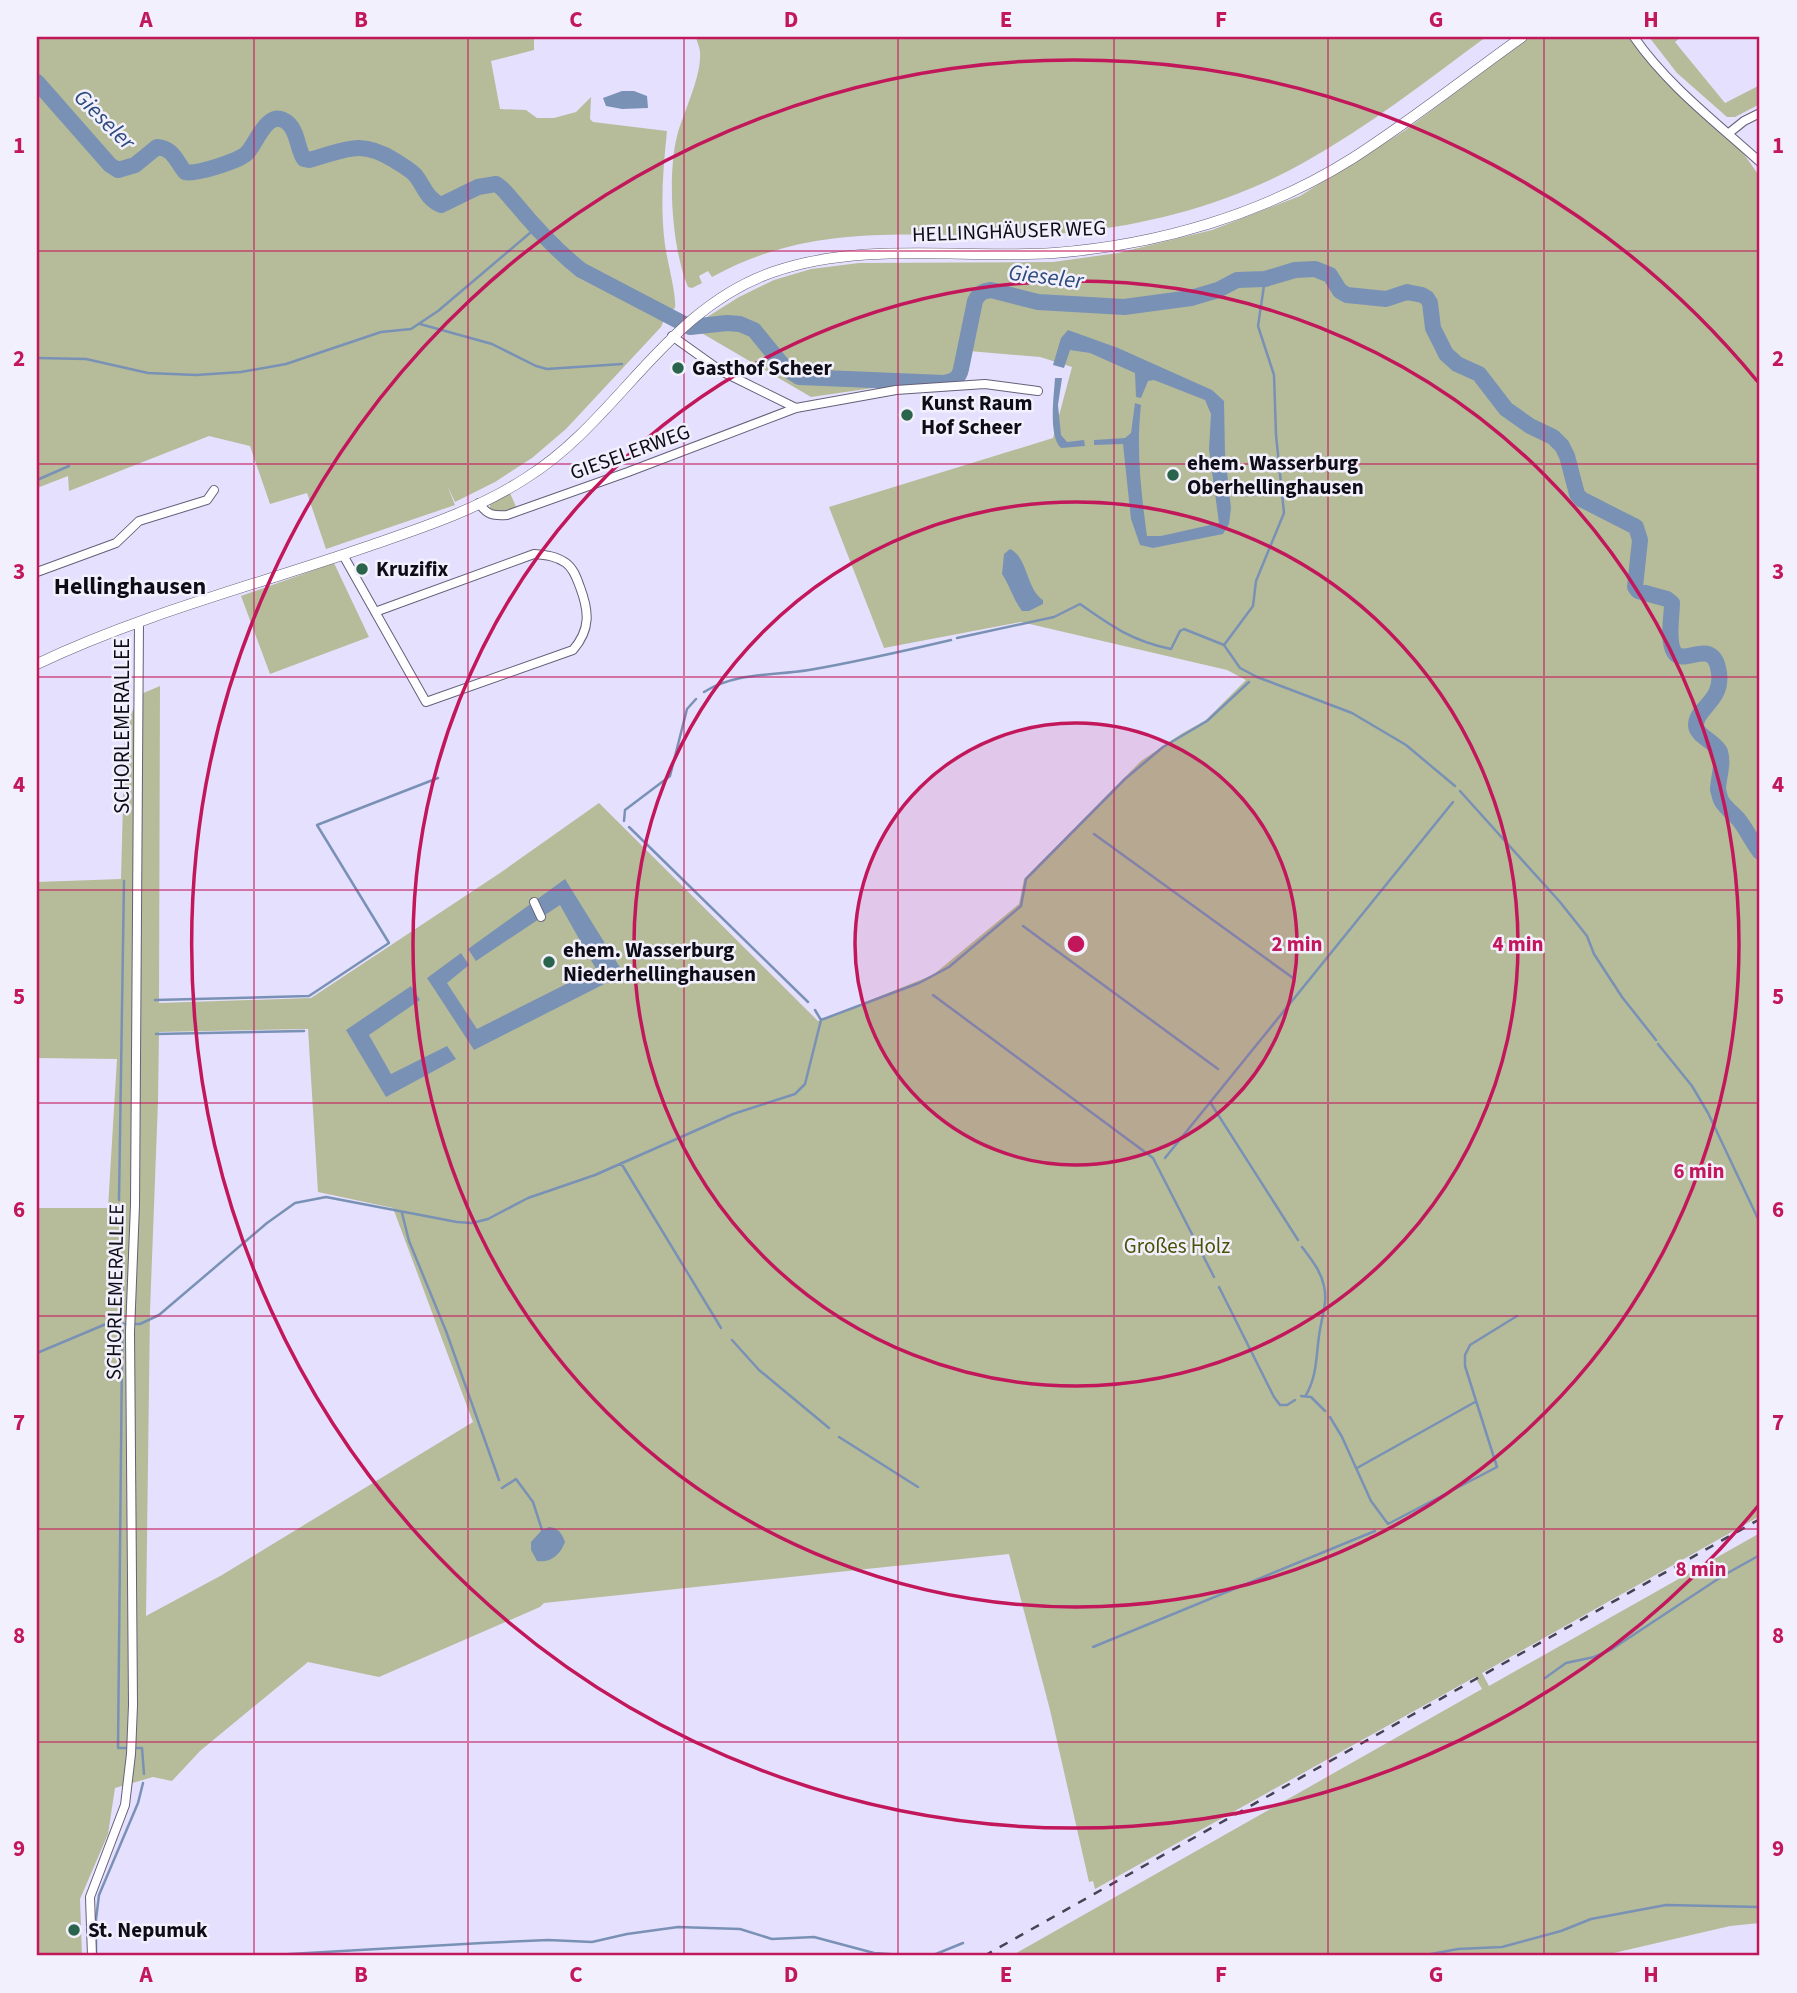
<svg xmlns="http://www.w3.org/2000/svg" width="1797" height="1993" font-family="'Source Sans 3',sans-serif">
  <rect width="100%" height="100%" fill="#e5e0fe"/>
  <path fill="#b6bc99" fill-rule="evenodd" d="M37,37H534V50L491,61L500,109L526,110L537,118H554L576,112L591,97L590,119L593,122L667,131C663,170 660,206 665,245C667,260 677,297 675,308L667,313L661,327L566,429L532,458L495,482L455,502L447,485L455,505L326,549L307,493L270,504L250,446L209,436L69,491L68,476L37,488Z
    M696,37H1486C1426,81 1368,127 1303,163C1234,202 1154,224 1076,232C948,246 833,210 712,277L708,271L699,276L702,283L692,288L688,287C672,249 667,176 677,136C683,113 702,76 700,52C700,48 697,42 696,37Z
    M1530,37H1628L1644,56L1729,133L1760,177V1516L1482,1673L1489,1686L1760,1533V1923L1730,1926L1601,1956H1011L1482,1689L1475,1677L1095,1889L1093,1881L1089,1882L1050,1710L1009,1554L544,1603L540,1607L379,1677L308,1662L200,1751L172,1781L153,1777L115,1788L108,1834L80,1899L82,1956H37V1208H108L117,1059L37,1058V882L121,879L125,726L141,694L160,686L159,1003L311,998L500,873L599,803L818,1021L933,975L1019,904L1024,879L1141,761L1181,734L1206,720L1246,680L1227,670L1021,622L884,648L829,507L1053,438L1072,367L1040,357L969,351L962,379L946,385H894L811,397L693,328L704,319L739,297L774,280L811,269L859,263L1053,262L1118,253L1212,230L1300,196L1404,131ZM308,1029L318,1192L393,1208L473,1422L222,1575L146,1616L150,1311L158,1101L159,1032Z
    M1649,37H1681L1675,42L1725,103L1760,85V104L1735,117H1727L1677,73Z
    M510,493L517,509L499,512L490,510V504Z
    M334,563L369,637L270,674L241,596Z"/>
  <path fill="#7a91b6" d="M622,91H634L647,96L648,108L622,109L606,106L603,98Z
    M1068,330L1118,348L1212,390L1224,401L1225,454L1231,508L1229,524L1223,534L1153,548L1140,545L1131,519L1123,444L1094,445V440L1125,438L1131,433L1135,403L1141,405C1136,449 1141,492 1147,536H1161L1219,523L1209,449L1211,414L1205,400L1154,380L1148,381L1141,398L1136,397L1135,373L1090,353L1070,350L1064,368L1053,365L1061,338Z
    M1055,378H1062L1058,405L1061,435L1067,442L1084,440L1085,446L1061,448C1048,436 1054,395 1055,378Z
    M1010,549C1028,557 1026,589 1043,600V604L1029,611H1022C1013,599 1010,586 1002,574L1004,554Z
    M565,879L624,974L474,1050L427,978L461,953L469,965L447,983L477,1029L596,969L560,905L476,961L468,949Z
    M411,986L420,1000L369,1035L391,1074L447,1046L456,1059L386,1097L346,1030Z
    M549,1527C558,1528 562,1533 565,1542C560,1555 551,1563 537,1561L531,1550V1542L542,1530Z"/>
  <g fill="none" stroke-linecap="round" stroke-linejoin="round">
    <path stroke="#7a91b6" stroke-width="2.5" d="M420,324L492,344L536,366L547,369L622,364
      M37,358L86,359L148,373L196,375L241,372L286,364L381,332L411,329L438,311L537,227
      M37,480L69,466
      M957,638L1054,617L1080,604C1111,626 1132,641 1171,649L1180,631L1184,629L1224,645L1253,606L1256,581L1284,513L1276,435L1274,375L1258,326L1265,279
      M1224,645L1240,668L1257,677L1352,713L1406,745L1455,786
      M704,692C736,672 772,676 809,670C856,662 904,651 951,640
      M1460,791L1560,902L1587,936L1594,954L1622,997L1656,1040
      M624,821L625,810L670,776L687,709L696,699
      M629,827L808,1002
      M1094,834L1293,978
      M1023,926L1218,1069
      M933,995L1153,1158L1214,1277
      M155,1000L309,996L389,943L317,825L438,778
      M821,1020L919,983L949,967L1021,906L1026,879L1125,779L1163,747L1207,721L1249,682
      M156,1034L304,1031
      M1658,1044L1692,1086L1708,1113L1760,1223
      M1210,1102L1298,1240
      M1165,1158L1453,802
      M621,1163L721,1328
      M119,1200L124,881
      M402,1213L409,1241L446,1331L499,1480
      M122,1214L123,1249
      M1302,1247C1311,1259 1321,1271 1324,1286C1328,1303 1321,1319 1319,1336C1316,1357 1317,1376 1306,1395
      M123,1255L118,1748H142L144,1774
      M1219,1287L1274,1397L1280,1405H1287L1295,1400
      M732,1340L759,1370L829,1428
      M37,1353L106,1324H140L159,1315L267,1223L295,1203L326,1197L457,1222L472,1223L488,1219L528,1198L595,1175L733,1114L795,1094L805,1084L821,1020L815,1010
      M1301,1396L1311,1397L1325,1411
      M1330,1417L1342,1437L1371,1501L1388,1524L1497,1467L1465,1366V1355L1470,1345L1517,1316
      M839,1437L918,1487
      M1357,1468L1475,1402
      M502,1488L516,1479L533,1502L542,1530
      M1093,1647L1375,1531
      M1545,1678L1566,1663L1594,1657L1612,1649L1724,1575L1760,1555
      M96,1956V1919L99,1895L138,1803L143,1783
      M255,1956L482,1943L548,1940L592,1942L627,1934L678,1927L740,1929L772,1939L814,1937L874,1953L920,1956
      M931,1956L963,1943
      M1420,1956L1458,1949L1502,1947L1561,1931L1591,1919L1666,1905L1760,1907"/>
    <path stroke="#7a91b6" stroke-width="16" d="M37,82L110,165L118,170L135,165L157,147C173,148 176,161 185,172C195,175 239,161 247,153C257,143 268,105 289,124C298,133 297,148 304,159L309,160C344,151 359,138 394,160C401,165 410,169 416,176C425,188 426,198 441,205L478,187L496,184C505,189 508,196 515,203C534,226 557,251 581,270L690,327L727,323L740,324L754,330L786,369L799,377L944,383C953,381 959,379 961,369L975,301C979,293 983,291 991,290L1038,302L1124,307L1191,298L1218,290L1237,280L1265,279L1295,270L1315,269L1330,275L1340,291L1347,295L1386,299L1407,292L1422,295L1427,298L1430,303L1433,328L1446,354L1457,364L1479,374L1506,409L1530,426L1553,437L1562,446L1567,456L1577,494L1581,499L1636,527L1640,540L1635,587L1638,591L1667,599L1672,603C1672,616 1667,640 1674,652C1684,668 1714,634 1719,673C1723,701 1696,708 1696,725C1696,736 1716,742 1720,752C1724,764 1718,778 1718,790C1719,792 1720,799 1721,800C1725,808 1734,814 1739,820C1747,830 1752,842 1760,852"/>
    <g stroke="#646079" stroke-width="10">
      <path id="minor" d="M1634,37C1668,86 1716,122 1760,162
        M1729,133L1744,121L1760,113
        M672,336L721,371L796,408
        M479,503C487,515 493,516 507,515L628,472L796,408L896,390L985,384L1038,391
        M343,555L426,702L573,650C591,629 589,611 580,587C577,579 574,569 566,563C556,556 546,555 534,554L375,612
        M37,572L116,543L139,521L207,500L214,490
        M534,902L541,917
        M92,1956L90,1897L125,1805L131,1754L133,1705L130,1332L135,1205L139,622"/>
    </g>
    <g stroke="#646079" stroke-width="11">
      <path id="tertiary" d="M37,664C142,614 256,585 366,547C421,528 477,510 526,478C619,420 664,310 773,272C863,241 962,259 1054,253C1159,245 1264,214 1353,158C1412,120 1466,77 1522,37"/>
    </g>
    <use href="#minor" stroke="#fff" stroke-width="8"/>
    <use href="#tertiary" stroke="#fff" stroke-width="10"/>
    <path stroke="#464353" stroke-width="2.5" stroke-dasharray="9 9" stroke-linecap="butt" d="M984,1956L1760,1519"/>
  </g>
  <path fill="none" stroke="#c2185b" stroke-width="2" stroke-opacity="0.55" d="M254,37V1956M468,37V1956M684,37V1956M898,37V1956M1114,37V1956M1328,37V1956M1544,37V1956M37,251H1760M37,464H1760M37,677H1760M37,890H1760M37,1103H1760M37,1316H1760M37,1529H1760M37,1742H1760"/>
  <circle cx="1076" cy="944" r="221" fill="#c2185b" fill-opacity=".12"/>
  <g fill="none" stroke="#c2185b" stroke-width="3.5">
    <circle cx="1076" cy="944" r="221"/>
    <circle cx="1076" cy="944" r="442"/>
    <circle cx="1076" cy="944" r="663"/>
    <path d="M1758 1506A884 884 0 1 1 1758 382"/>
  </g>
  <g fill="#2b644c" stroke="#f2f0fc" stroke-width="2.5">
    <circle cx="678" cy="368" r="7"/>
    <circle cx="907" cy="415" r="7"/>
    <circle cx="1173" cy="475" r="7"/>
    <circle cx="362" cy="569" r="7"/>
    <circle cx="549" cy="962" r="7"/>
    <circle cx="74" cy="1930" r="7"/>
  </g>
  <g text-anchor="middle" stroke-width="5" stroke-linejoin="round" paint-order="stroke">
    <g font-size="21" fill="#0e0c16" stroke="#f2f0fc">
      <text transform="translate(1009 231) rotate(-2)" y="7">HELLINGHÄUSER WEG</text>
      <text transform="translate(630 452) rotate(-20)" y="7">GIESELERWEG</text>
      <text transform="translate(122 726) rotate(-90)" y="7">SCHORLEMERALLEE</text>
      <text transform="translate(115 1292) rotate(-89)" y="7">SCHORLEMERALLEE</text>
    </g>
    <g font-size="21" font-weight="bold" fill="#0e0c16" stroke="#f2f0fc" text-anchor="start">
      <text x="692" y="375">Gasthof Scheer</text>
      <text x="921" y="410">Kunst Raum<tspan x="921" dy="24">Hof Scheer</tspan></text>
      <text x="1187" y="470">ehem. Wasserburg<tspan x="1187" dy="24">Oberhellinghausen</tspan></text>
      <text x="376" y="576">Kruzifix</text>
      <text x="563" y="957">ehem. Wasserburg<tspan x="563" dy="24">Niederhellinghausen</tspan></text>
      <text x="88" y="1937">St. Nepumuk</text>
    </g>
    <g font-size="21" fill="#4b5106" stroke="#f2f0fc">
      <text x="1177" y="1253">Großes Holz</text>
    </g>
    <g font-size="23" font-style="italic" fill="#2c4a7c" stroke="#f2f0fc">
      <text transform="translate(105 119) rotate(45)" y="8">Gieseler</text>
      <text transform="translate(1046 276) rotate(7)" y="8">Gieseler</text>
    </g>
    <g font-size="24" font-weight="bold" fill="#0e0c16" stroke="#f2f0fc">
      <text x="130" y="594">Hellinghausen</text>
    </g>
  </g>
  <circle cx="1076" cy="944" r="10" fill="#c2185b" stroke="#f2f0fc" stroke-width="3.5"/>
  <g font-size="21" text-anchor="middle" font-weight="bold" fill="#c2185b" stroke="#f2f0fc" stroke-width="5" stroke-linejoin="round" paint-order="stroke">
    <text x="1297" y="951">2 min</text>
    <text x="1518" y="951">4 min</text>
    <text x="1699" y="1178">6 min</text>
    <text x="1701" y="1576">8 min</text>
  </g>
  <rect width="1797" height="1993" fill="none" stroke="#f2f0fc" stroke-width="77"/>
  <rect x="38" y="38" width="1720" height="1916" fill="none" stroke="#c2185b" stroke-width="2.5"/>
  <g font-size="23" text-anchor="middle" font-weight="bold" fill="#c2185b">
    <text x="146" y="27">A</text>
    <text x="361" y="27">B</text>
    <text x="576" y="27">C</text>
    <text x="791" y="27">D</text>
    <text x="1006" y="27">E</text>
    <text x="1221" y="27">F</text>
    <text x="1436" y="27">G</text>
    <text x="1651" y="27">H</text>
    <text x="19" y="153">1</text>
    <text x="1778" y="153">1</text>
    <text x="19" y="366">2</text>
    <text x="1778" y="366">2</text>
    <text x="19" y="579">3</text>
    <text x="1778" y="579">3</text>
    <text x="19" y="792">4</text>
    <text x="1778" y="792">4</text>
    <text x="19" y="1004">5</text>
    <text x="1778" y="1004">5</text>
    <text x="19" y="1217">6</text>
    <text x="1778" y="1217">6</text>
    <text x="19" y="1430">7</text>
    <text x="1778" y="1430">7</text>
    <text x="19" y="1643">8</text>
    <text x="1778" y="1643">8</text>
    <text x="19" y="1856">9</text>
    <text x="1778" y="1856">9</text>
    <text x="146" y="1982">A</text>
    <text x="361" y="1982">B</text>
    <text x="576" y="1982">C</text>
    <text x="791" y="1982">D</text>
    <text x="1006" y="1982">E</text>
    <text x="1221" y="1982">F</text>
    <text x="1436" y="1982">G</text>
    <text x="1651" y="1982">H</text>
  </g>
</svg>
